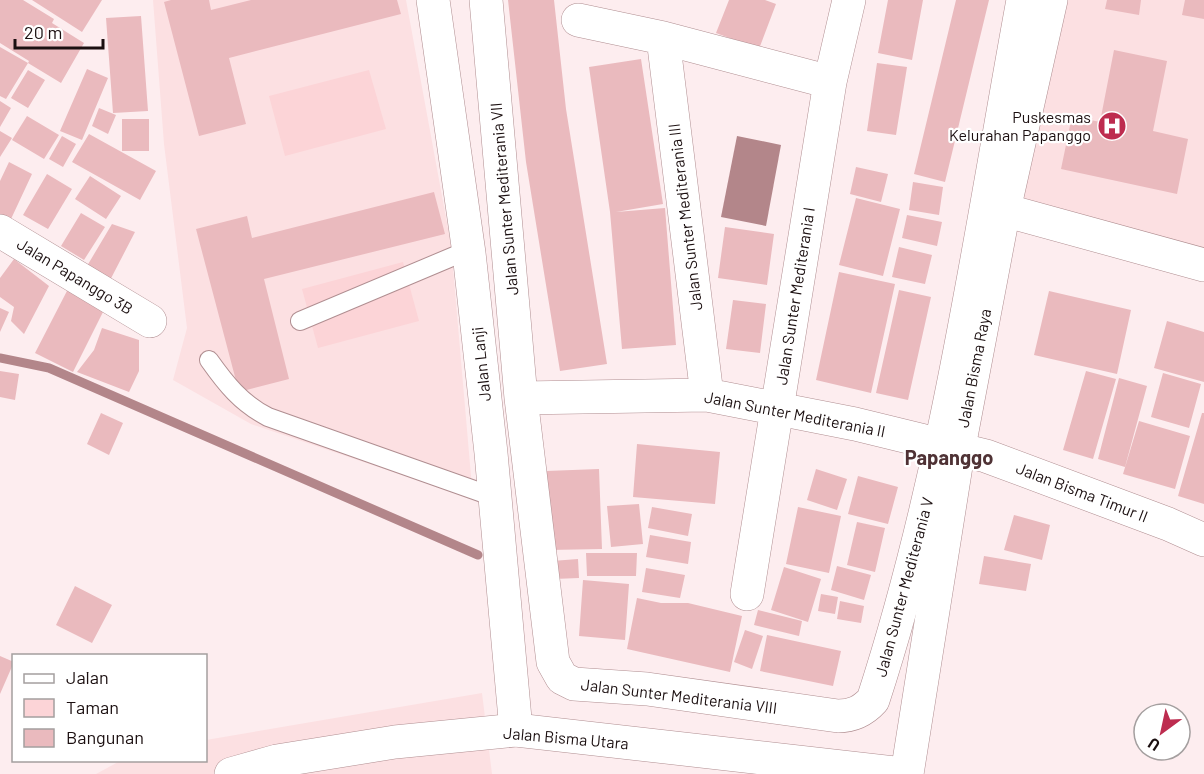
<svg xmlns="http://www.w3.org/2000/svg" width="1204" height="774" font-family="Barlow,sans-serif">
  <rect width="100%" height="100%" fill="#fdedef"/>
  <path fill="#fce0e2" d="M153,0H406L451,245L473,499L251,424L173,380L187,328L164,144Z
    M1067,0H1204V252L1015,210Z
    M482,693L492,774H96L120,761L206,760V740Z"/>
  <path fill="#fcd4d7" d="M369,70L386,129L285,156L269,96Z
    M403,262L419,321L318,348L302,289Z"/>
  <path fill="#b3868a" d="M737,136L781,145L766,226L721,217Z"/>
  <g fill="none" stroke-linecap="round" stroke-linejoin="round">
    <path stroke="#b3868a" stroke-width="9" d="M0,358L49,368L478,555"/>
  </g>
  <path fill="#eababe" d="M0,0H23L54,19L52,23L84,43L61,83L28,63L6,99L0,96V47L28,63L29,61L0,43Z
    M32,0H102L82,32Z
    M171,0H209L211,10L251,0H397L401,14L229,58L246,124L199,136L164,2Z
    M508,0H554L566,109L607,364L560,371L526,162Z
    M729,0H765L776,4L759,49L716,33Z
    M888,0H923L912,60L878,53Z
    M956,0H989L945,182L914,174Z
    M1107,0H1141L1139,15L1105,9Z
    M1185,0H1204V19L1182,15Z
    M141,16L148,111L113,113L106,18Z
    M1114,50L1167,61L1153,131L1188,139L1177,194L1061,169L1072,116L1100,122Z
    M641,59L663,204L616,212L665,208L676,345L622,349L610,212L589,67Z
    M877,63L907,67L896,135L867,131Z
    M87,69L108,78L82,140L60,131Z
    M28,70L45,80L28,108L11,98Z
    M0,101L11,108L0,127Z
    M99,108L116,115L108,134L92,126Z
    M27,116L59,135L44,159L12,140Z
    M122,119H149V151H122Z
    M0,131L12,138L0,157Z
    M89,134L156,171L140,200L72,162Z
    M62,136L76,144L63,167L49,159Z
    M9,162L32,174L11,219L0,214V181Z
    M856,167L888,174L881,202L850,194Z
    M47,174L72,189L48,229L23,215Z
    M90,176L121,196L106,219L75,199Z
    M913,182L943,187L939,215L909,210Z
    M434,192L445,234L264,279L289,379L239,392L196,229L247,216L252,238Z
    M856,198L900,209L883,276L839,265Z
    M81,213L105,227L84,260L61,246Z
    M907,215L942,222L937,246L902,238Z
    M112,224L135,232L106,288L87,266Z
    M725,227L774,234L767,285L718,278Z
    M899,247L932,255L925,284L892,277Z
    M14,259L49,286L24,334L11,321L14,307L0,297V278Z
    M839,272L895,284L871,393L816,380Z
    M68,289L105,308L73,372L35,353Z
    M899,290L931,297L908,400L876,393Z
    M1049,291L1131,310L1117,374L1034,355Z
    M733,300L766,304L760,353L726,349Z
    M0,308L9,312L0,332Z
    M1167,321L1204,332V382L1154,368Z
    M102,328L139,340V371L129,392L77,372L94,350Z
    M0,371L19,374L15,400L0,397Z
    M1086,371L1116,379L1093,459L1063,450Z
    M1163,373L1201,384L1189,428L1151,417Z
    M1119,378L1147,386L1125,467L1098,459Z
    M101,413L123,423L109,455L87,444Z
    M1202,413H1204V504L1178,496Z
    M1139,421L1190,436L1175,489L1123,474Z
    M637,444L720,452L715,504L633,497Z
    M599,469L602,549L549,550L546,471Z
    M816,469L847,479L837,510L807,500Z
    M858,476L898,487L888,524L848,514Z
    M639,504L643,544L611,547L607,506Z
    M652,507L692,514L688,536L648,528Z
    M798,507L841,516L829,573L786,564Z
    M1014,515L1050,525L1042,560L1004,550Z
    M857,522L885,528L875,572L847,565Z
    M650,535L691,542L688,564L646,557Z
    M586,553H637L636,576H587Z
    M984,556L1031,564L1026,591L979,584Z
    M578,559L579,578L554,579L552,561Z
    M837,566L871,575L864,600L831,590Z
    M784,567L821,579L808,622L771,610Z
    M646,568L685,575L680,598L642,592Z
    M583,580L629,584L625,640L579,636Z
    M75,586L112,605L92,643L56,625Z
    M821,594L838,597L835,614L818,611Z
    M637,598L661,603H688L742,616L730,672L627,649Z
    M840,601L864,606L861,623L837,619Z
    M758,610L802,621L799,636L754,625Z
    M745,630L763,636L752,669L734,662Z
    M767,635L841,651L833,686L760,671Z
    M0,656L14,662L0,694Z"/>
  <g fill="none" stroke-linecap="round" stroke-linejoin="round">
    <g stroke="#b08e91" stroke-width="20">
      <path id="lane" d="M300,321L459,254L469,253
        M209,360C226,384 241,403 268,417L494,497"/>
    </g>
    <g stroke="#b08e91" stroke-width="34">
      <path id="street" d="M433,0L469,253L491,453L516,730
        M486,0L521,398L553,662L562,678L574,684L647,689L838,716C853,716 863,711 873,700C947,473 980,234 1023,0
        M578,20L663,38L830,82
        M663,38L707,395
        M1004,210L1204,265
        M0,231L150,321
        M521,398L707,395L855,424L986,456L1168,524L1204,540
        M747,594L830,82L849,0"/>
    </g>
    <g stroke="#b08e91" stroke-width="34">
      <path id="secondary" d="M231,774L277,761L395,742L516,730L903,774
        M907,774L959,447L1004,210L1051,0"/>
    </g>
    <use href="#lane" stroke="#fff" stroke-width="18"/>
    <use href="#street" stroke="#fff" stroke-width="33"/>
    <use href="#secondary" stroke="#fff" stroke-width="33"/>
  </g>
  <defs>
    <g id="hospital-disc" transform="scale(1.5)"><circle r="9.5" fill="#bd2c4f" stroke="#fff"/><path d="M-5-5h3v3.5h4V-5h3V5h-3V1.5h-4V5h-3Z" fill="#fff"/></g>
  </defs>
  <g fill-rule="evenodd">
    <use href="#hospital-disc" x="1112" y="126"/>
  </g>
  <g text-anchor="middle" stroke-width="4.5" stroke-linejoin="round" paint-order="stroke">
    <g font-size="16" fill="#1b0f10" stroke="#fff" text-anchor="end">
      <text x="1091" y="123">Puskesmas<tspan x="1091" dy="18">Kelurahan Papanggo</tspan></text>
    </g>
    <g font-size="16" fill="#1b0f10" stroke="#fff">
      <text transform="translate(504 199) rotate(-95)" y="6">Jalan Sunter Mediterania VII</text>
      <text transform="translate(685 217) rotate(-97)" y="6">Jalan Sunter Mediterania III</text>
      <text transform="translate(75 276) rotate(31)" y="6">Jalan Papanggo 3B</text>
      <text transform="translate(795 296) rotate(-81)" y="6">Jalan Sunter Mediterania I</text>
      <text transform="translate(481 364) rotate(-96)" y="6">Jalan Lanji</text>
      <text transform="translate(974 368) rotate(-79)" y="6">Jalan Bisma Raya</text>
      <text transform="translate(795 414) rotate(11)" y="6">Jalan Sunter Mediterania II</text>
      <text transform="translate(1082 492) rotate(21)" y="6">Jalan Bisma Timur II</text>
      <text transform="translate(904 587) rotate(-75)" y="6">Jalan Sunter Mediterania V</text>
      <text transform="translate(679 696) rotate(7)" y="6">Jalan Sunter Mediterania VIII</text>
      <text transform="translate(566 738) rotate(5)" y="6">Jalan Bisma Utara</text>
    </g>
    <g font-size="20" font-weight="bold" fill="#4f3235" stroke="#fff">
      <text x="949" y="465">Papanggo</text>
    </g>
  </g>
  <rect x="12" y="654" width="195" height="108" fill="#ffffff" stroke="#a49f9f" stroke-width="1.5"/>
  <rect x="24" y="674" width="30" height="9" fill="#ffffff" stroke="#a49f9f" stroke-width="1.5"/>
  <text x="66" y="684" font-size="18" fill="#1b0f10">Jalan</text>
  <rect x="24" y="699" width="30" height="18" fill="#fcd4d7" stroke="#a49f9f" stroke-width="1.5"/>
  <text x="66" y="714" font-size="18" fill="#1b0f10">Taman</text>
  <rect x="24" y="729" width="30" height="18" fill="#eababe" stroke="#a49f9f" stroke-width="1.5"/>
  <text x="66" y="744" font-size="18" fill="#1b0f10">Bangunan</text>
  <g transform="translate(1162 732) rotate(213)"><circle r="28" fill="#ffffff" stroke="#a49f9f" stroke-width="1.5"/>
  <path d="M0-4.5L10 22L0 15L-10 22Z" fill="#bd2c4f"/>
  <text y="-9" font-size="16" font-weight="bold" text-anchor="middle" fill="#1b0f10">U</text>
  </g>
  <path d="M15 39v9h88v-9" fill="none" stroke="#1b0f10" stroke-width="3"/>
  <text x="24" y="39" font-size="18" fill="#1b0f10" stroke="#ffffff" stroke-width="4.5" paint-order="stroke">20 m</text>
</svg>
